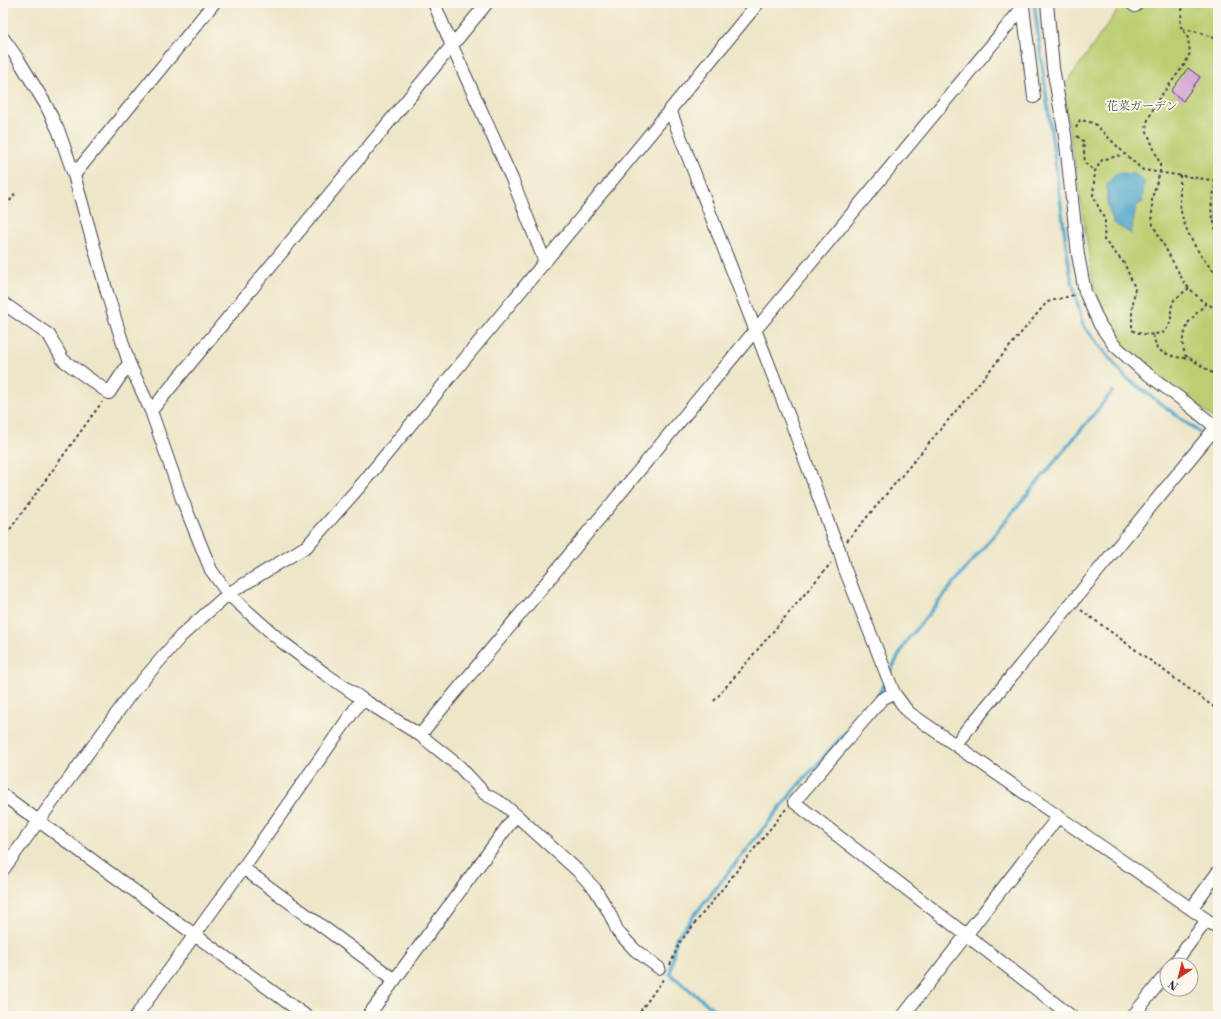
<svg xmlns="http://www.w3.org/2000/svg" width="1221" height="1019" font-family="'Libre Bodoni','Noto Serif JP',serif">
  <rect width="100%" height="100%" fill="#fbf7ec"/>
  <filter id="ink" filterUnits="userSpaceOnUse"><feTurbulence type="fractalNoise" baseFrequency=".025" numOctaves="2"/><feDisplacementMap in="SourceGraphic" scale="8" xChannelSelector="R" yChannelSelector="G"/><feConvolveMatrix kernelMatrix="1 2 1 2 8 2 1 2 1" color-interpolation-filters="sRGB"/></filter>
  <filter id="wash" filterUnits="userSpaceOnUse"><feTurbulence type="fractalNoise" baseFrequency=".012" numOctaves="4" result="noise"/><feDisplacementMap in="SourceGraphic" scale="16" xChannelSelector="R" yChannelSelector="G"/><feGaussianBlur stdDeviation="0.9" result="paint"/><feColorMatrix in="noise" values="0 0 0 0 0 0 0 0 0 0 0 0 0 0 0 0 0 1.4 0 .05"/><feComposite in="paint" operator="in"/></filter>
  <g filter="url(#wash)">
    <rect width="100%" height="100%" fill="#ede6c8"/>
    <path fill="#bbce71" stroke="#6e7856" d="M1140,3H1218V422L1120,346L1094,288L1063,88L1122,4L1133,13Z"/>
    <path fill="#4fa7cc" stroke="#386484" d="M1117,173L1135,174L1144,182L1142,203L1138,204L1135,211L1131,234L1114,223L1107,204V185Z"/>
    <g fill="none" stroke-linecap="round" stroke-linejoin="round">
      <path stroke="#4fa7cc" stroke-width="3.5" d="M1034,3L1070,273L1083,325L1125,377L1199,432
        M1216,444L1218,446
        M889,674L907,640L1113,391
        M877,697L886,682
        M722,1016L670,974L676,938L795,789L846,732"/>
    </g>
    <g id="blocks">
      <path fill="#d2a0d4" d="M1188,68L1200,77L1183,101L1171,91Z"/>
    </g>
  </g>
  <g filter="url(#ink)">
    <use href="#blocks" fill-opacity="0" stroke="#403f50" stroke-width="1"/>
    <g fill="none" stroke-linecap="round" stroke-linejoin="round">
      <g stroke="#403f50" stroke-width="14">
        <path id="minor" d="M434,3L452,46L512,179L545,262
          M1047,3L1053,68L1065,135L1078,255L1085,292L1100,325L1114,345L1142,370L1185,402L1218,429
          M1131,3L1135,6L1138,3
          M1023,7L1034,97
          M3,38L18,59L46,105L59,132L74,175L108,296L129,363L151,411L182,499L211,570L228,594L282,642L324,673L362,699L243,868L136,1016
          M670,110L793,427L833,536L839,549L844,567L894,693L908,712L1207,920L1173,965
          M74,175L214,3
          M3,303L49,335L63,360L109,393L129,363
          M151,411L487,3
          M894,693L882,699L794,802L1071,1016
          M362,699L420,735L459,766L485,794L503,804L516,815L368,1016
          M420,735L1023,7V3
          M955,745L1216,427
          M3,795L306,1016
          M516,815L577,870L595,889L609,912L618,932L635,950L659,968
          M243,868L395,980
          M3,870L130,695L181,636L228,594L307,546L361,485L758,3
          M1191,909L1218,872
          M1207,920L1218,928
          M903,1016L1058,817
          M1133,1016L1167,973"/>
      </g>
      <path stroke="#403f50" stroke-width="2" stroke-dasharray="3 3" stroke-linecap="butt" d="M1186,3L1182,10L1180,25L1188,38L1190,53L1185,64L1157,101L1147,122L1146,129L1160,164V172L1152,198V214L1153,225L1185,284L1201,300L1218,310
        M1183,29L1202,33L1218,40
        M1076,128L1080,120L1094,123L1125,154
        M1077,136L1083,141L1085,163L1095,171
        M1218,168L1211,209L1218,240
        M1180,175C1180,185 1180,194 1180,204C1182,228 1200,259 1218,275
        M3,211L16,192
        M1189,288L1174,300L1171,308V321L1165,332C1153,335 1143,336 1132,330V311L1135,288L1124,263L1104,240L1105,220L1093,196L1095,171L1102,160L1125,154L1143,170L1218,181
        M1206,303L1188,323L1182,342L1185,355L1214,374H1218
        M1153,335L1157,349C1166,354 1179,360 1189,357
        M3,539L102,402
        M847,541L1047,302L1074,295
        M1081,610L1218,710
        M714,701L831,563
        M670,965L680,942L786,809
        M637,1016L664,978"/>
      <use href="#minor" stroke="#fff" stroke-width="12"/>
    </g>
  </g>
  <g text-anchor="middle" stroke-width="3.5" stroke-linejoin="round" paint-order="stroke">
    <g font-size="12" fill="#50564b" stroke="#fbf7ec">
      <text x="1142" y="110">花菜ガーデン</text>
    </g>
  </g>
  <rect width="1221" height="1019" fill="none" stroke="#fbf7ec" stroke-width="16"/>
  <g transform="translate(1179 977) rotate(215)"><circle r="19" fill="#fbf7ec" stroke="#a4a2a5"/>
  <path d="M0-3L7 15L0 10L-7 15Z" fill="#c8321e"/>
  <text y="-6" font-size="11" font-weight="bold" text-anchor="middle" fill="#22223b">N</text>
  </g>
</svg>
